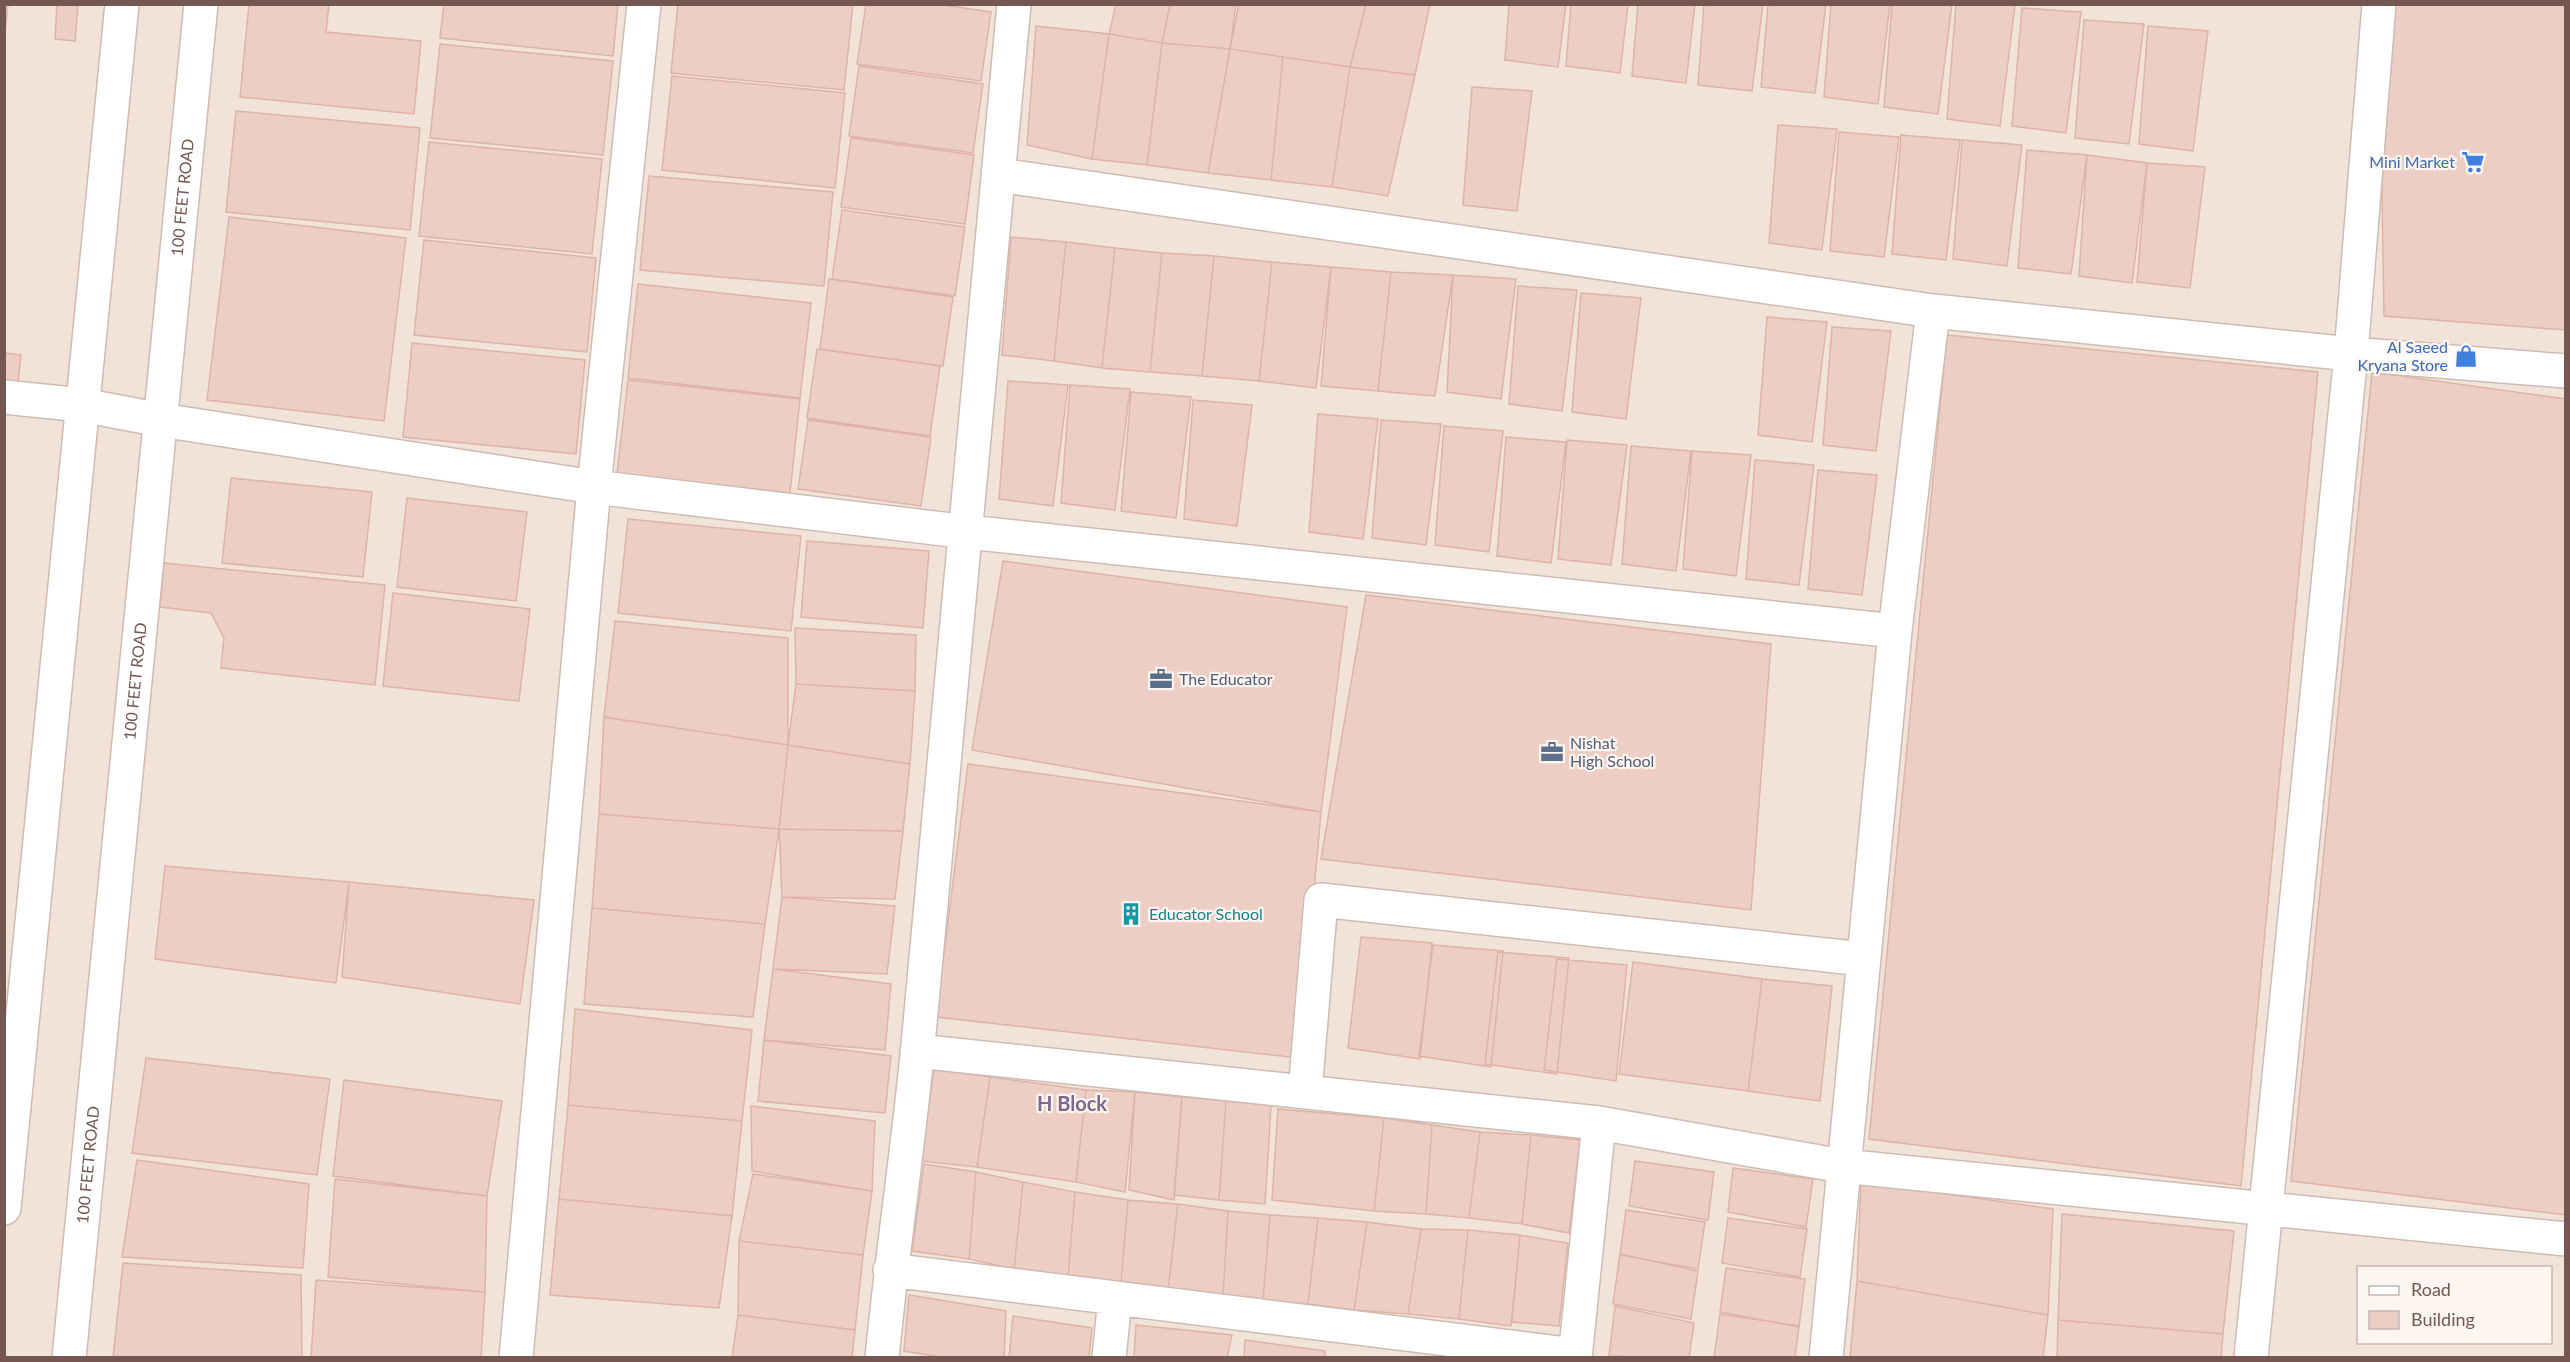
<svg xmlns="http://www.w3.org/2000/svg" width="2570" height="1362" font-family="Lato,sans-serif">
  <rect width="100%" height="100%" fill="#fbf2ea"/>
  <path fill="#f2e3d9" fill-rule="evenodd" d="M5,5H2565V1357L5,1358ZM2358,1268H2550V1342H2358Z"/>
  <path fill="#edcec5" stroke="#deb3a7" stroke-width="1.5" d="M4,4H8L4,43Z
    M57,4H78L75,41L55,39Z
    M249,4H329L326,32L421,41L414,114L240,97Z
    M444,4H618L613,56L440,38Z
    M678,4H853L844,90L671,73Z
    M866,4H936L991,12L981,81L857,64Z
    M1116,4H1170L1162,43L1109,34Z
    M1170,4H1236L1230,49L1162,43Z
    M1239,4H1366L1350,67L1230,49Z
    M1366,4H1430L1415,75L1350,67Z
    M1509,4H1566L1558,67L1505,60Z
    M1571,4H1628L1620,73L1566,66Z
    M1638,4H1695L1686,83L1632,76Z
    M1704,4H1763L1752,91L1698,85Z
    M1768,4H1826L1815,93L1761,87Z
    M1831,4H1890L1878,104L1824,97Z
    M1892,4H1952L1938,114L1884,107Z
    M1956,4L2015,5L2000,126L1947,119Z
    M2379,4H2566V330L2384,316Z
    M2022,8L2081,12L2066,133L2012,126Z
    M2084,20L2144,24L2129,144L2075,138Z
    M1036,26L1109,34L1092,159L1027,145Z
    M2148,26L2208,31L2193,151L2139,144Z
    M1109,34L1162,43L1147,165L1092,159Z
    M1162,43L1230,49L1208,173L1147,165Z
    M440,44L613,61L603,155L430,138Z
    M1230,49L1283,57L1271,180L1208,173Z
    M1283,57L1350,67L1332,187L1271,180Z
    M859,66L983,84L973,153L849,136Z
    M1350,67L1415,75L1388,196L1332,187Z
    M672,76L845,93L835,188L662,170Z
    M1472,87L1532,91L1517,211L1463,205Z
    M236,111L420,128L410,230L226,212Z
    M1778,125L1837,129L1822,250L1769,243Z
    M1839,132L1899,137L1884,257L1830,251Z
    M1901,135L1960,140L1946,260L1892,254Z
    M851,138L974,155L965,224L841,207Z
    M1962,140L2022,145L2007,266L1953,259Z
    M429,142L602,159L592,254L419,236Z
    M2027,150L2087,155L2071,274L2018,268Z
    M2087,155L2147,163L2132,283L2079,276Z
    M2147,163L2205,167L2190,288L2137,282Z
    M649,176L833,192L824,286L640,270Z
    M842,210L965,227L955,296L832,279Z
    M229,217L406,238L384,421L207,400Z
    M1011,237L1066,242L1054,361L1002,355Z
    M424,240L596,258L587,352L414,335Z
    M1066,242L1115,248L1102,368L1054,361Z
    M1115,248L1162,253L1150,372L1102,368Z
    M1162,253L1214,256L1202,376L1150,372Z
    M1214,256L1272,262L1259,381L1202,376Z
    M1272,262L1331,267L1316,388L1259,381Z
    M1331,267L1391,272L1378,391L1321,386Z
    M1391,272L1453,275L1435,396L1378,391Z
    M1453,275L1516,279L1501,399L1447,392Z
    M829,279L953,297L943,366L820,349Z
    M638,284L811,303L800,398L628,378Z
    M1518,286L1577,290L1562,411L1509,404Z
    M1581,293L1641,298L1626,419L1572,412Z
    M1767,317L1827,322L1812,442L1758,435Z
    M1832,327L1891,331L1876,451L1823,445Z
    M1947,335L2318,372L2241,1186L1869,1139Z
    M412,343L585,360L576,454L403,437Z
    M817,349L940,366L930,436L807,418Z
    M4,353L21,355L17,392L4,390Z
    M2372,372L2566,399V1215L2291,1181Z
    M628,380L800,399L790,493L617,474Z
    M1008,381L1068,385L1053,506L999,499Z
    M1070,385L1130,389L1115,510L1061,503Z
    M1131,392L1191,397L1176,518L1121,511Z
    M1193,400L1252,405L1237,526L1184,519Z
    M1318,414L1378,419L1363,539L1309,532Z
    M808,420L931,437L921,506L798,489Z
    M1381,420L1441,424L1426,545L1372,538Z
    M1444,426L1503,431L1489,552L1435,545Z
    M1506,437L1566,442L1551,563L1497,556Z
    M1567,440L1627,445L1611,565L1558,559Z
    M1631,446L1691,451L1676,571L1622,564Z
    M1692,451L1751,455L1736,576L1683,569Z
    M1755,460L1814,465L1799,585L1746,579Z
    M1818,470L1877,475L1862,595L1808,589Z
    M231,478L372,492L363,577L222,563Z
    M407,498L527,512L516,601L397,587Z
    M628,519L801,536L791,631L618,613Z
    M807,541L929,551L923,628L801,617Z
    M1003,561L1347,607L1321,812L972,750Z
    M164,563L385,585L375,685L221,668L224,638L211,613L160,607Z
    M393,593L530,609L519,701L383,686Z
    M1366,595L1771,644L1751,910L1321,859Z
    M615,621L788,638V745L604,717Z
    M795,628L916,635L915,691L796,684Z
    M796,684L915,691L910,764L788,745Z
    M604,717L788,745L779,829L599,814Z
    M788,745L910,764L903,831L779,829Z
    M968,764L1321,812L1299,1058L936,1017Z
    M599,814L779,829L765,924L592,908Z
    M779,829L903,831L895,899L782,897Z
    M165,866L349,882L336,983L155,959Z
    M349,882L534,900L520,1004L342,977Z
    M782,897L895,906L887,974L773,969Z
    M592,908L765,924L753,1017L584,1004Z
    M1361,937L1432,943L1420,1059L1348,1048Z
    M1433,945L1503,951L1491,1067L1419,1056Z
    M1498,952L1569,958L1557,1074L1485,1064Z
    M1557,959L1627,965L1616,1081L1544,1070Z
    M1633,962L1762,979L1748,1091L1619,1074Z
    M773,969L891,984L885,1050L764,1040Z
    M1762,979L1832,986L1820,1101L1748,1091Z
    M575,1009L752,1030L742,1121L568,1105Z
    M764,1040L891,1056L885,1113L758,1101Z
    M146,1058L330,1079L317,1175L132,1153Z
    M934,1069L990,1077L977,1167L921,1161Z
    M990,1077L1086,1090L1076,1182L977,1167Z
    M344,1080L502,1101L487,1196L333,1176Z
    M1086,1090L1135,1092L1125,1192L1076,1182Z
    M1135,1092L1182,1097L1174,1200L1129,1190Z
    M1182,1097L1226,1101L1219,1200L1174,1195Z
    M1226,1101L1271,1105L1265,1204L1219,1200Z
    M568,1105L742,1121L732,1216L559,1199Z
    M751,1106L875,1121L872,1191L752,1171Z
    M1278,1109L1384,1118L1374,1211L1272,1200Z
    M1384,1118L1432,1125L1426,1214L1374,1211Z
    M1432,1125L1480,1132L1469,1218L1426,1214Z
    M1480,1132L1531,1135L1522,1224L1469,1218Z
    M1531,1135L1580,1140L1569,1233L1522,1224Z
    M137,1160L309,1184L303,1268L122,1257Z
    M1635,1161L1714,1172L1708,1220L1629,1206Z
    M924,1164L976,1172L969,1259L912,1251Z
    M1733,1168L1813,1179L1806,1227L1728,1212Z
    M976,1172L1023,1182L1014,1269L969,1259Z
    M753,1174L872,1191L863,1255L739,1241Z
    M335,1179L487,1196L485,1292L328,1277Z
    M1023,1182L1075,1192L1068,1277L1014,1269Z
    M1861,1182L2053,1209L2048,1315L1857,1281Z
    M1075,1192L1128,1200L1121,1282L1068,1277Z
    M559,1199L732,1216L719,1308L550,1295Z
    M1128,1200L1178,1204L1168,1290L1121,1282Z
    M1178,1204L1228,1211L1223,1297L1168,1290Z
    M1626,1210L1705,1222L1698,1269L1620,1255Z
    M1228,1211L1270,1215L1263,1301L1223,1297Z
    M2062,1214L2234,1231L2223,1334L2058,1320Z
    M1270,1215L1318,1218L1308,1304L1263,1301Z
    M1318,1218L1367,1222L1354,1310L1308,1304Z
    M1728,1218L1807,1229L1800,1277L1722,1263Z
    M1367,1222L1421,1229L1408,1314L1354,1310Z
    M1421,1229L1468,1230L1459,1319L1408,1314Z
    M1468,1230L1520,1235L1511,1326L1459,1319Z
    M1520,1235L1568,1243L1559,1326L1512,1322Z
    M739,1241L863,1255L855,1330L738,1315Z
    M1620,1254L1698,1271L1691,1319L1613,1304Z
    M123,1263L301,1275L302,1358H113Z
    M1726,1268L1805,1279L1799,1327L1720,1312Z
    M316,1280L485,1292L481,1358H311Z
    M1857,1281L2048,1315L2043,1358H1850Z
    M909,1295L1006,1311L1004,1358H947L904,1351Z
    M1615,1306L1694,1323L1689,1358L1609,1356Z
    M1720,1314L1799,1326L1795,1358H1714Z
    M738,1315L855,1330L852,1358H732Z
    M1013,1316L1092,1328L1089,1358H1009Z
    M2058,1320L2223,1334L2221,1358H2057Z
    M1136,1325L1232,1335L1227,1358H1134Z
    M1245,1340L1325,1351V1358H1244Z"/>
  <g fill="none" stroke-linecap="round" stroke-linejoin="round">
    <g stroke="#cebbb4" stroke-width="36">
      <path id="minor" d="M999,175L1933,311
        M4,397L82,405L161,420L594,487L968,532L1895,631L1933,311L2351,354L2566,371
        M917,1051L1599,1123L1842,1166L2566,1239
        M1305,1092L1321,900L1863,959
        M890,1270L1575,1355
        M516,1358L594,487L644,4
        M882,1358C892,1253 908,1150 918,1045C953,699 984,352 1014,4
        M1109,1358L1115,1298
        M1575,1358L1599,1123
        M1826,1358L1895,631
        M2251,1358L2351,354L2379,4"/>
    </g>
    <g stroke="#d0bab2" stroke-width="36">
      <g id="secondary">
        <path d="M4,1208L122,4"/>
        <path id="s1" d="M69,1358L201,4"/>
      </g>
    </g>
    <use href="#minor" stroke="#fff" stroke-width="33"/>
    <use href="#secondary" stroke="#fff" stroke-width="33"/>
  </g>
  <defs>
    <g id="supermarket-bare" transform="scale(1.8)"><path d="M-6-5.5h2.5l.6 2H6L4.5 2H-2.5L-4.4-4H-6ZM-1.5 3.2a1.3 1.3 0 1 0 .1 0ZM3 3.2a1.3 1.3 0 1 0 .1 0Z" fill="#3f7fe0" stroke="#fdf6f0" stroke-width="2.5" paint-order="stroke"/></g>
    <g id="shop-bare" transform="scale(1.8)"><path d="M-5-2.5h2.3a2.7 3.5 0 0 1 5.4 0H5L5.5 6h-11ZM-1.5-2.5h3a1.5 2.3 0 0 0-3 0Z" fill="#3f7fe0" stroke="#fdf6f0" stroke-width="2.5" paint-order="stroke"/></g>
    <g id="office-bare" transform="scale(1.8)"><path d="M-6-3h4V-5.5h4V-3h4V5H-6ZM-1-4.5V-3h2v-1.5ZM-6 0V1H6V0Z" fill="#5c6f8a" stroke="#fdf6f0" stroke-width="2.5" paint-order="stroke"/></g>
    <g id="building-bare" transform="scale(1.8)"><path d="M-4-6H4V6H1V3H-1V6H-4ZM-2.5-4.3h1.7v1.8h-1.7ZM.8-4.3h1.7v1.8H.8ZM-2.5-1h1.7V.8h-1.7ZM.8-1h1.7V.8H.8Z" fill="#0f9aa8" stroke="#fdf6f0" stroke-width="2.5" paint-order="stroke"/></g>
  </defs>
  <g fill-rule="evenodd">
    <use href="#supermarket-bare" x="2473" y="162"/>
    <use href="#shop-bare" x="2466" y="356"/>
    <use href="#office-bare" x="1161" y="679"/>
    <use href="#office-bare" x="1552" y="752"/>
    <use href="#building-bare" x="1131" y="914"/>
  </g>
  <g text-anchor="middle" stroke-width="4.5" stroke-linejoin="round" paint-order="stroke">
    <g font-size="16" fill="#366cbe" stroke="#fdf6f0" text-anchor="end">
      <text x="2455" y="168">Mini Market</text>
      <text x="2448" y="353">Al Saeed<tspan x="2448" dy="18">Kryana Store</tspan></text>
    </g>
    <g font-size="16" fill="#735750" stroke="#fdf6f0">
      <text dy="6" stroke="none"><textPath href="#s1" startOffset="1166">100 FEET ROAD</textPath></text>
      <text dy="6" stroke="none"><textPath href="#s1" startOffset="680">100 FEET ROAD</textPath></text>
      <text dy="6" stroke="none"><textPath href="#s1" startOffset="194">100 FEET ROAD</textPath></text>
    </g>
    <g font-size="16" fill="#4e5e75" stroke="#fdf6f0" text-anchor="start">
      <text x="1179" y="685">The Educator</text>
      <text x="1570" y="749">Nishat<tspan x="1570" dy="18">High School</tspan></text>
    </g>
    <g font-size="16" fill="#0d838f" stroke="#fdf6f0" text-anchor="start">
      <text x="1149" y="920">Educator School</text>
    </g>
    <g font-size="20" font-weight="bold" fill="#7b678e" stroke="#fdf6f0">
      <text x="1072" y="1111">H Block</text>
    </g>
  </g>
  <rect width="2570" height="1362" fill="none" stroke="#735750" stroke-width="12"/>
  <rect x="2357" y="1266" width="195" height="78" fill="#fdf6f0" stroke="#c6b6b0" stroke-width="1.5"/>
  <rect x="2369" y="1286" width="30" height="9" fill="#ffffff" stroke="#c6b6b0" stroke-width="1.5"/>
  <text x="2411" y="1296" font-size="18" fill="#735750">Road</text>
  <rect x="2369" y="1311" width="30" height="18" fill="#edcec5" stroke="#c6b6b0" stroke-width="1.5"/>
  <text x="2411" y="1326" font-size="18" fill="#735750">Building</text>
</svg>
